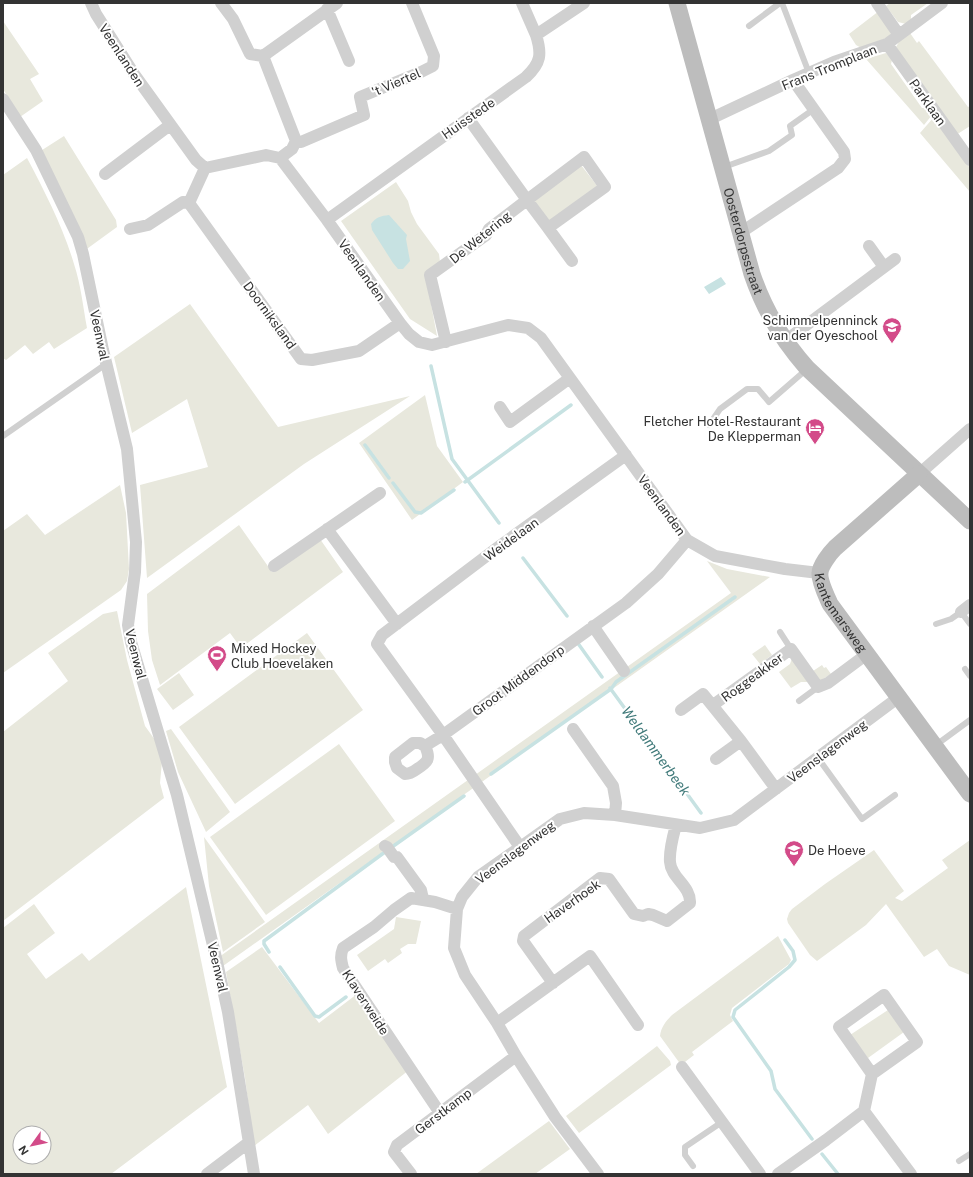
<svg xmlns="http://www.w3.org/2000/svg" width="973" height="1177" font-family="'Public Sans',sans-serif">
  <rect width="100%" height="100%" fill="#fff"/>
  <path fill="#e8e8dd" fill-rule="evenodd" d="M890,3H928L911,15V21L906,24L898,22L886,6Z
    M879,11L891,33L890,36L863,49L856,45L849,34Z
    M3,21L39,74L30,79L43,101L20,117L3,89Z
    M910,33L917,43L919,41L968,107L970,106V126L956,135L896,47L900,40Z
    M886,53L892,60L891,64L922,108H927L932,115L924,125L866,59Z
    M934,117L970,168V192L920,133Z
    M64,136L116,220L117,227L84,251L39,152Z
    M27,158C45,192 63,227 74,264C81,285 83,307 87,328L54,349L49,342L33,354L25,345L6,360L3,358V175Z
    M581,165L598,187L549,222L533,200Z
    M396,182L408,201L411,212L417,224L439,254L440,262L426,277L437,336L410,319L341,221Z
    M190,304L278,427L410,396L304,464L147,578L140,485L208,467L187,399L132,433L114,357Z
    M425,395L437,446L463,482L412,520L359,443Z
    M120,485L126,513L129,569L127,581L121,590L3,673V531L27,514L45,535Z
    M239,525L272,572L320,539L343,572L241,648L230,633L160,685L152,660L148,631L147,594Z
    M707,561L727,569L770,577L223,966L219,957L731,593Z
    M117,611L127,660L145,726L163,751L160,783L164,798L3,921V732L68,681L48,653L103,614Z
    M307,633L363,710L235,804L179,727Z
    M765,645L772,655L760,664L752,654Z
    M792,658L808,682H801L791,688L779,672L790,664Z
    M822,665L824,668L826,667L831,674L820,681L813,671Z
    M179,673L194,695L173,710L157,689Z
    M171,729L230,812L206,832L178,772L166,731Z
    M339,744L395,821L266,915L210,837Z
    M204,837L265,922L223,952L209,886Z
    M970,840V975L949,966L937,949L924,957L886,904L866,925L817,961L810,955L788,923L787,919L789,913L792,909L825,884L874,850L904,891L895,898L902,901L948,868L942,860Z
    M186,887L227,1087L111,1174H3V928L34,904L55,933L27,954L46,979L82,953L89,961ZM20,1133H44V1157H20Z
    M396,917L421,921L416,944H408L400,949L402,953L388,963L385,959L368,971L357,955L394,929Z
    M778,936L791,960L789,964L732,1008L730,1015L733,1021L692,1052L694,1055L681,1065L660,1036C661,1027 666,1021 672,1015Z
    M262,947L319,1023L357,994L409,1070L328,1134L308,1105L254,1146L245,1078L226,972Z
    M888,1010L904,1032L868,1058L850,1035Z
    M657,1046L670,1061L671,1065L579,1133L566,1116Z
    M549,1121L570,1149L535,1174H476Z"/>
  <path fill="#c7e2e2" d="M389,215L407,235L406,239L410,261L403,269H398L393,263L372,230L371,224C376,217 381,216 389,215Z
    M721,277L726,284L709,294L704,287Z"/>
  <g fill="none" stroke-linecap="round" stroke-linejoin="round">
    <path stroke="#c7e2e2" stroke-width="3.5" d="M431,366L452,459L499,523
      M365,445L389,478
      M465,482L571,405
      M393,483L415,512L421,513L454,490
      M523,558L567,616
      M577,642L602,677
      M610,688L701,813
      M491,774L611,689L616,682L735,597
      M392,847L464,796
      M785,940L793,951L795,960L789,967L735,1010L733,1017L771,1071L775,1089L812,1139
      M269,952L264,944V941L385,852
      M280,967L315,1016L319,1017L346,997
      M822,1154L838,1174"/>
    <path stroke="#d0d0d0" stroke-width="6" d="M782,3L809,73
      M749,26L780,3
      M724,167L769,151L792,135L790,126L814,109
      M709,425L720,409L747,389H758L769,402L807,369
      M3,436L106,364
      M936,624L951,619L961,612L970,624
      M780,632L791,649
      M965,669L970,676
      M799,701L818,687
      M936,745L970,720
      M818,758L862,819L895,795
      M959,1161L970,1154
      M693,1166L685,1155V1147L722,1122"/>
    <path stroke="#d0d0d0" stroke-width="12" d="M91,3L96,14L134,74L196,160L205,168L266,155L280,158L327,220L400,323L409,334L419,342L432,345L508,325L528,328L541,338L687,540L715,556L785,569L819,573
      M221,3L233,19L250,54L263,56
      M522,3L536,35
      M877,3L899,35
      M327,9L349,61
      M887,44L970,160
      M263,56L296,141L301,142L364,115L360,97L421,72L433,66L434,56L412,3
      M263,56L337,3
      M3,99L36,150L78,237L83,254L103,350L127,449L136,542L135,572L128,625L131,642L177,795L217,962L228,1012L254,1174
      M710,119L793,80L834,62L887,44L942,3
      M280,158L292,149L296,141
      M205,168L189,203L301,359L312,360L359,351L400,323
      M105,174L170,125
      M327,220L526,77C541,63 542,54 536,35L584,3
      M548,228L572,261
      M130,229L148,225L183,202L189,203
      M740,233L838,168L845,159L844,152L793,80
      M869,246L884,267
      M785,341L895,259
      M446,342L430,275L486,235L489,229L527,200L548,228L605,187L584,157L527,200L468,118
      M500,407L510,422L570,378
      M919,474L970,429
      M327,529L397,624
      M274,566L380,493
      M961,612L970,605
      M593,626L624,671
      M713,705L791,649L818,687L828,683L867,654
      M681,710L703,694L741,741L776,789
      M573,729L613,786L616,803L615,815
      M425,746L420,743H413L395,757V762L397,768L405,774C410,774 413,772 417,769C428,762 431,759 425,746L443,735L626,603L658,574L687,540
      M716,759L741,741
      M385,846L387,847L394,857H397L421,890L423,899
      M520,847L443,735L377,644L382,635L501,545L626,455
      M553,983L523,941L524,936L600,878L609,879L634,914L643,916L648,914L653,915L667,921L690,903C691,886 671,878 670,862C669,850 673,836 676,825
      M497,1023L590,956L638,1025
      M682,1067L760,1174
      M864,1111L911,1174
      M440,1113L343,968C341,960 340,956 343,948L374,927L394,910L411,898L435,902L457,909
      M207,1174L248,1143
      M411,1174L394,1152L397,1145L516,1056
      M598,1174L555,1117L516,1056L497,1023L465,975L454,948L457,909L462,897L478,877L560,819L584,813L615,815L700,828L734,820L899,697
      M778,1174L826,1140L864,1111L872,1074L917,1042L884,995L839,1027L872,1074"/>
    <g stroke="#bdbdbd" stroke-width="17">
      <path id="s1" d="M677,3L752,274C764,309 782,340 807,368L970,521"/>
      <path id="s2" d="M919,474L835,548C830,553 820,566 820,573C819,581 827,597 830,604L970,794"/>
    </g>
  </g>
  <defs>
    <g id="school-pin" transform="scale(1)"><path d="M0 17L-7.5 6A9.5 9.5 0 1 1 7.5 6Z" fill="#d34b89" stroke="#fff"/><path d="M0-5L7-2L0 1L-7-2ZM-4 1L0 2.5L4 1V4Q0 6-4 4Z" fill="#fff"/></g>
    <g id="hotel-pin" transform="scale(1)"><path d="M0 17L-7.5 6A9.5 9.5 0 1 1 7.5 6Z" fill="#d34b89" stroke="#fff"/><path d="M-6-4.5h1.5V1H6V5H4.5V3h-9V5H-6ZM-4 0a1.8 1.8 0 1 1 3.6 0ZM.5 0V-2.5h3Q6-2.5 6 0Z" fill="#fff"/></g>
    <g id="stadium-pin" transform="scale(1)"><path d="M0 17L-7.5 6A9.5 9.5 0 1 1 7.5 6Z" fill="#d34b89" stroke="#fff"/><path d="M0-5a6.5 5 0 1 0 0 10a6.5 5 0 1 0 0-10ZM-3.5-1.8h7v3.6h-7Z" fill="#fff"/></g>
  </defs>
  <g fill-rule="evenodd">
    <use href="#school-pin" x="892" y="327"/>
    <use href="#hotel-pin" x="815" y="428"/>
    <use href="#stadium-pin" x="217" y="655"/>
    <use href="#school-pin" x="794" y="850"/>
  </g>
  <g text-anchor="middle" stroke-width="4" stroke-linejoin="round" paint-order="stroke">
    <g font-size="13" fill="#333" stroke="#fff">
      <text transform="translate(122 55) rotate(57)" y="5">Veenlanden</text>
      <text transform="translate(829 67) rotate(-22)" y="5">Frans Tromplaan</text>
      <text transform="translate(396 82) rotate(-23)" y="5">'t Viertel</text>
      <text transform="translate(928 102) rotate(55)" y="5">Parklaan</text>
      <text transform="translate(468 118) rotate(-35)" y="5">Huisstede</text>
      <text transform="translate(480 237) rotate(-39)" y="5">De Wetering</text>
      <text dy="5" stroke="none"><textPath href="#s1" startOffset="247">Oosterdorpsstraat</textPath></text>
      <text transform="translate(362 270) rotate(55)" y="5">Veenlanden</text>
      <text transform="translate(270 315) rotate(54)" y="5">Doorniksland</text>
      <text transform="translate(100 335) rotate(78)" y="5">Veenwal</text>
      <text transform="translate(662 505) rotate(54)" y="5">Veenlanden</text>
      <text transform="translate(511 539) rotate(-36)" y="5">Weidelaan</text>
      <text dy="5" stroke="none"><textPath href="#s2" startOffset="187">Kantemarsweg</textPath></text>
      <text transform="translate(136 654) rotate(76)" y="5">Veenwal</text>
      <text transform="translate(752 677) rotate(-36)" y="5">Roggeakker</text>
      <text transform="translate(518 680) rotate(-36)" y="5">Groot Middendorp</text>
      <text transform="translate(827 751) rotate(-37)" y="5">Veenslagenweg</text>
      <text transform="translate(515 852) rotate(-37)" y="5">Veenslagenweg</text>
      <text transform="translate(572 901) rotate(-35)" y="5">Haverhoek</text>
      <text transform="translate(218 967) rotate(77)" y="5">Veenwal</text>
      <text transform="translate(366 1002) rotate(57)" y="5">Klaverweide</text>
      <text transform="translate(443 1111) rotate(-37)" y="5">Gerstkamp</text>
    </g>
    <g font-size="13" fill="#333" stroke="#fff" text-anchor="end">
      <text x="878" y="325">Schimmelpenninck<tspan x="878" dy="15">van der Oyeschool</tspan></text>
      <text x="801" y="426">Fletcher Hotel-Restaurant<tspan x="801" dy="15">De Klepperman</tspan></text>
      <text x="231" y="653" text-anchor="start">Mixed Hockey<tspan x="231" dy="15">Club Hoevelaken</tspan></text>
      <text x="808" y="855" text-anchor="start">De Hoeve</text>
    </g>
    <g font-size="14" font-style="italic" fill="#407a7a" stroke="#fff">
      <text transform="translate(656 751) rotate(54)" y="5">Weldammerbeek</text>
    </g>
  </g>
  <rect width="973" height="1177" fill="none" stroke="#333333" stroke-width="8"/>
  <g transform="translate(32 1145) rotate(237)"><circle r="19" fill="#ffffff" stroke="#adadad"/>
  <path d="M0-3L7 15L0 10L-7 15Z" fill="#d34b89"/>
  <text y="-6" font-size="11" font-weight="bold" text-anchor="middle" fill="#333333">N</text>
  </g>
</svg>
